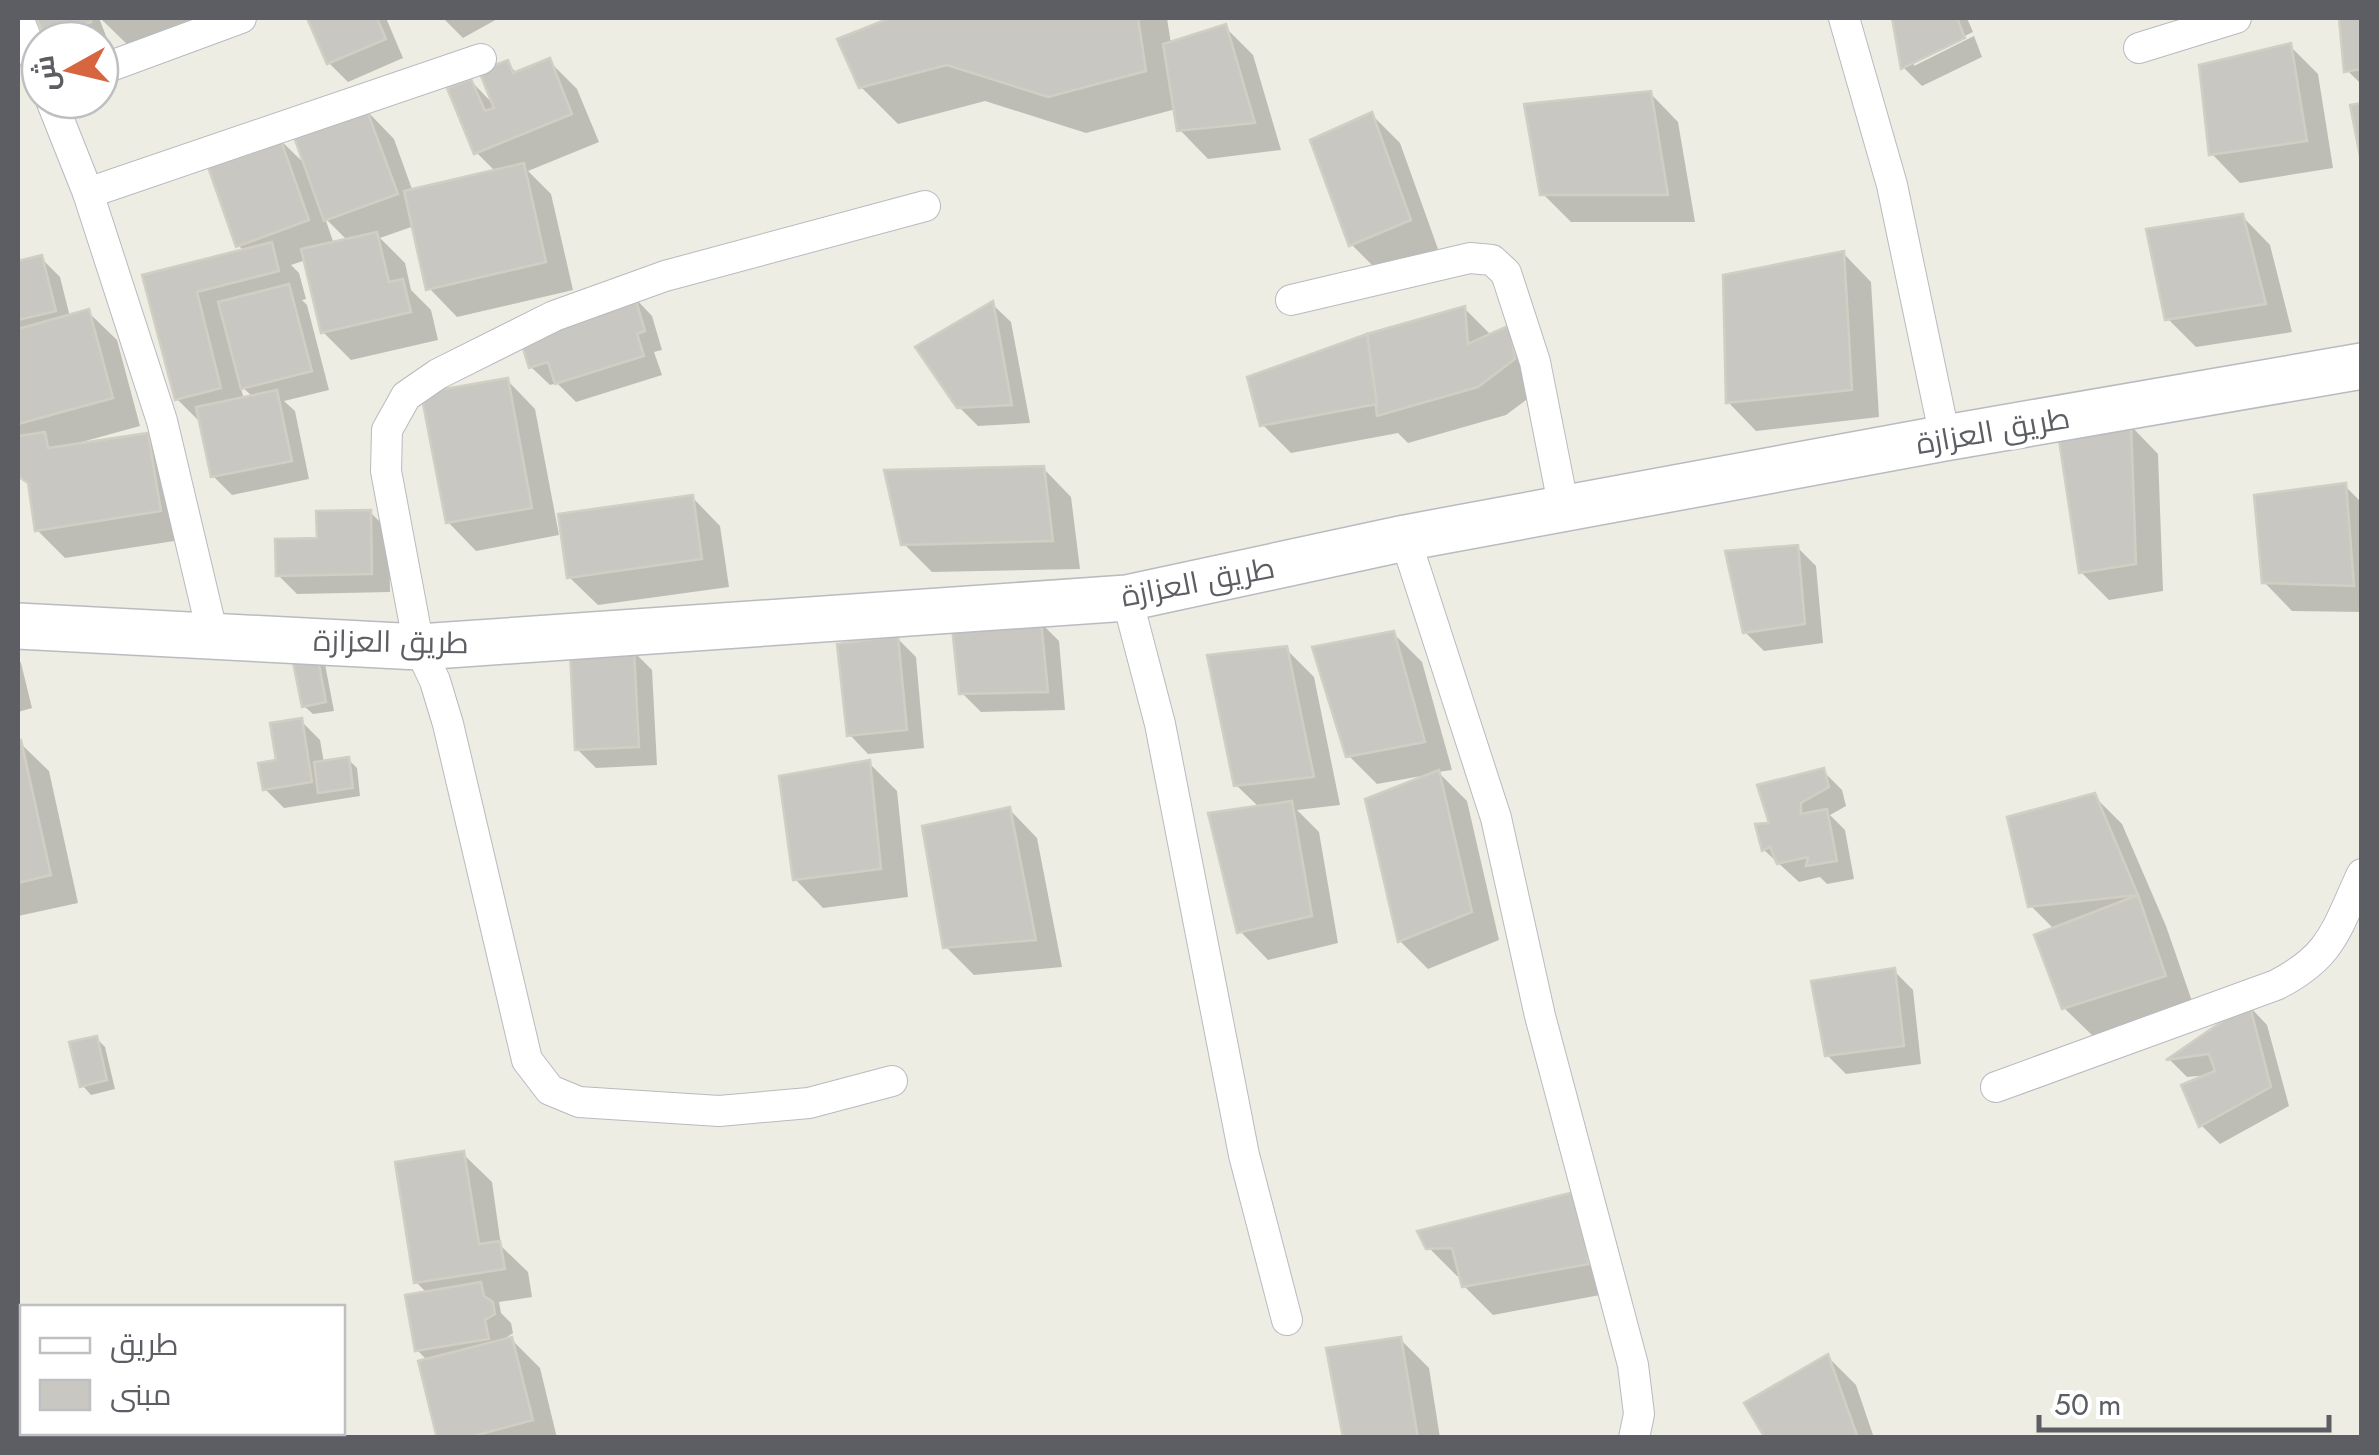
<svg xmlns="http://www.w3.org/2000/svg" width="2379" height="1455" font-family="Jost,Cairo,sans-serif">
	<style>
		.shadow { fill: #0003; fill-rule: evenodd }
		.building { fill: #c9c7c1; stroke: #d1cfc3; stroke-width: 2.5 }
		.lines { fill: none; stroke-linecap: round; stroke-linejoin: round }
		.street-casing { stroke: #b9babf; stroke-width: 32 }
		.secondary-casing { stroke: #babbc1; stroke-width: 48 }
		.street { stroke: #fff; stroke-width: 30 }
		.secondary { stroke: #fff; stroke-width: 45 }
		.labels { text-anchor: middle; stroke-width: 8; stroke-linejoin: round; paint-order: stroke }
		.street-label { font-size: 30px; fill: #5c5e63; stroke: #fff }
	</style>
	<rect width="100%" height="100%" fill="#edede4"/>
	<g class="shadow">
		<path d="M40,18H99L108,41L100,44V40H50Z"/>
		<path d="M100,18L118,20L207,18L132,49Z"/>
		<path d="M310,18H386L403,58L348,82L329,63Z"/>
		<path d="M443,18H499L463,38Z"/>
		<path d="M897,18H1167L1171,44L1225,27L1253,55L1281,150L1208,159L1180,130L1176,109L1086,133L985,101L898,124L861,87L840,41Z"/>
		<path d="M1894,18H1967L1973,32L1914,60V66L1974,36L1982,57L1922,86L1904,68Z"/>
		<path d="M2341,18H2362V85L2347,70Z"/>
		<path d="M2290,46L2318,74L2333,168L2240,183L2212,154Z"/>
		<path d="M549,61L577,89L599,142L528,171L551,194L573,290L457,317L429,288L414,226L380,238L405,263L411,290L431,310L438,340L351,360L323,332L306,260L291,265L299,273L306,299L302,300L307,305L329,390L284,401L295,411L309,479L232,495L213,476L202,424L177,399L145,277L245,252L239,246L278,138L307,166L366,110L394,139L413,192L496,172L476,152L471,81L496,107L507,63L518,74ZM325,218L348,241L334,244ZM240,385L253,397L244,399Z"/>
		<path d="M1650,93L1678,122L1695,222H1571L1543,194Z"/>
		<path d="M1372,115L1400,143L1438,249L1379,272L1351,244Z"/>
		<path d="M2242,216L2270,245L2292,332L2196,347L2168,319Z"/>
		<path d="M18,250L21,263L41,258L60,277L70,317L88,312L117,340L140,426L78,443L79,446L147,436L176,464L187,539L65,558L37,530L31,487L18,474Z"/>
		<path d="M1843,253L1871,282L1879,417L1756,431L1728,402Z"/>
		<path d="M634,297L652,316L662,350L654,352L662,375L576,402L557,383L550,385L531,367Z"/>
		<path d="M992,304L1011,322L1030,423L978,426L959,407Z"/>
		<path d="M1464,308L1492,336L1509,328L1542,388L1506,415L1408,443L1398,433L1291,453L1263,425Z"/>
		<path d="M507,380L535,409L559,535L476,551L448,522Z"/>
		<path d="M2130,425L2158,454L2163,591L2109,600L2081,572Z"/>
		<path d="M1043,468L1071,497L1080,569L932,572L903,543Z"/>
		<path d="M2345,486L2362,503V612L2292,611L2264,582Z"/>
		<path d="M692,497L720,526L729,587L598,605L569,577Z"/>
		<path d="M370,512L389,531L390,592L297,594L278,575L320,541Z"/>
		<path d="M1797,547L1816,566L1823,643L1764,651L1745,632Z"/>
		<path d="M1040,622L1059,641L1065,710L981,712L962,693Z"/>
		<path d="M1394,634L1422,662L1452,770L1438,772L1467,801L1499,940L1428,969L1400,941L1427,775L1377,784L1349,756Z"/>
		<path d="M897,638L916,657L924,748L868,754L850,735Z"/>
		<path d="M1286,649L1314,677L1340,805L1297,810L1319,832L1338,943L1268,960L1240,931L1260,808L1236,785Z"/>
		<path d="M633,651L652,670L657,765L596,768L577,749Z"/>
		<path d="M294,654L324,659L334,711L313,714L304,706Z"/>
		<path d="M18,659L21,663L32,708L18,712Z"/>
		<path d="M301,721L320,740L324,763L348,759L357,768L360,796L284,808L265,789Z"/>
		<path d="M20,743L49,771L78,903L18,916V744Z"/>
		<path d="M869,763L897,791L908,897L823,908L795,879Z"/>
		<path d="M1823,771L1842,790L1846,806L1830,815L1845,830L1854,879L1827,884L1820,877L1799,882L1764,850L1758,826L1772,825Z"/>
		<path d="M2094,796L2122,824L2166,926L2193,1004L2093,1036L2064,1008L2055,930L2030,905Z"/>
		<path d="M1009,809L1037,838L1062,967L974,975L945,946Z"/>
		<path d="M1894,971L1913,990L1921,1064L1846,1074L1827,1055Z"/>
		<path d="M2249,1006L2267,1025L2289,1106L2220,1144L2201,1125L2209,1075L2187,1077L2170,1060Z"/>
		<path d="M96,1038L105,1047L115,1089L91,1095L83,1086Z"/>
		<path d="M463,1154L492,1182L501,1246L528,1272L532,1297L499,1302L501,1313L511,1323L513,1333L500,1342L512,1340L540,1368L557,1438H439L428,1361L417,1350L428,1294L416,1282Z"/>
		<path d="M1577,1193L1616,1292L1493,1315L1464,1286L1462,1276H1457L1428,1247Z"/>
		<path d="M1400,1339L1429,1368L1440,1438H1345Z"/>
		<path d="M1828,1357L1856,1385L1874,1438H1768Z"/>
	</g>
	<g class="building">
		<path d="M37,18H89L91,22L45,39Z"/>
		<path d="M307,18H377L386,39L327,64Z"/>
		<path d="M890,18H1138L1146,71L1048,97L947,65L859,88L837,39Z"/>
		<path d="M1892,18H1957L1965,38L1901,69Z"/>
		<path d="M2339,18H2362V69L2344,72Z"/>
		<path d="M1226,24L1255,123L1177,131L1163,44Z"/>
		<path d="M2291,43L2307,141L2209,155L2199,65Z"/>
		<path d="M550,58L572,114L474,154L447,88L471,79L485,111L494,108L479,71L508,60L513,73Z"/>
		<path d="M1651,91L1668,195H1540L1524,104Z"/>
		<path d="M2362,103V166L2350,105Z"/>
		<path d="M366,108L398,194L324,221L293,134Z"/>
		<path d="M1372,112L1411,220L1349,246L1310,140Z"/>
		<path d="M279,135L309,220L236,247L206,161Z"/>
		<path d="M524,163L546,262L426,290L404,191Z"/>
		<path d="M2243,214L2266,304L2165,320L2146,229Z"/>
		<path d="M377,232L389,282L403,279L411,312L321,333L301,249Z"/>
		<path d="M272,242L279,271L197,292L221,388L175,400L142,275Z"/>
		<path d="M1844,251L1852,390L1726,403L1723,275Z"/>
		<path d="M42,255L56,311L18,320V261Z"/>
		<path d="M289,284L312,371L241,389L218,302Z"/>
		<path d="M634,294L645,331L637,334L644,356L555,384L548,362L529,368L520,338Z"/>
		<path d="M993,301L1012,405L957,408L915,347Z"/>
		<path d="M1465,306L1468,344L1510,325L1515,359L1478,387L1377,416L1367,334Z"/>
		<path d="M89,309L113,398L18,424V329Z"/>
		<path d="M1367,334L1377,404L1260,426L1247,377Z"/>
		<path d="M508,378L532,508L446,523L421,393Z"/>
		<path d="M277,390L292,461L211,477L196,407Z"/>
		<path d="M2131,423L2136,564L2079,573L2058,433Z"/>
		<path d="M45,432L48,448L148,433L161,511L35,531L28,483L18,476V436Z"/>
		<path d="M1044,466L1053,541L901,545L884,470Z"/>
		<path d="M2346,483L2354,586L2262,583L2254,495Z"/>
		<path d="M693,495L702,559L567,578L558,514Z"/>
		<path d="M371,510L372,574L276,576L275,539L317,538L316,511Z"/>
		<path d="M1798,545L1805,624L1743,633L1725,551Z"/>
		<path d="M1041,620L1048,692L959,694L952,627Z"/>
		<path d="M1394,631L1425,742L1346,757L1312,647Z"/>
		<path d="M898,636L907,730L847,736L837,644Z"/>
		<path d="M1287,646L1314,777L1234,786L1207,655Z"/>
		<path d="M316,648L326,702L302,707L291,652Z"/>
		<path d="M634,649L639,747L575,750L570,652Z"/>
		<path d="M302,718L312,782L263,790L258,763L276,760L270,723Z"/>
		<path d="M21,740L51,875L18,883V741Z"/>
		<path d="M349,757L353,788L318,793L314,762Z"/>
		<path d="M870,760L881,869L793,880L779,776Z"/>
		<path d="M1824,768L1829,787L1801,803V814L1827,809L1837,861L1806,866L1808,857L1777,864L1770,847L1762,851L1755,824L1769,823L1757,785Z"/>
		<path d="M1439,770L1472,912L1398,942L1365,799Z"/>
		<path d="M2095,793L2138,895L2028,907L2007,817Z"/>
		<path d="M1292,801L1312,916L1237,933L1208,813Z"/>
		<path d="M1010,807L1036,940L943,948L922,826Z"/>
		<path d="M2138,895L2166,976L2062,1009L2034,935Z"/>
		<path d="M1895,968L1904,1046L1825,1056L1811,981Z"/>
		<path d="M2249,1003L2271,1087L2199,1127L2181,1085L2215,1071L2209,1054L2166,1060Z"/>
		<path d="M97,1036L107,1080L80,1087L69,1042Z"/>
		<path d="M464,1151L479,1244L500,1241L505,1269L414,1283L395,1162Z"/>
		<path d="M1578,1191L1589,1264L1462,1287L1452,1248L1426,1249L1417,1231Z"/>
		<path d="M481,1282L484,1296L493,1302L495,1314L485,1320L489,1339L415,1351L405,1295Z"/>
		<path d="M512,1337L533,1420L466,1438H437L418,1361Z"/>
		<path d="M1401,1337L1418,1438H1343L1326,1348Z"/>
		<path d="M1828,1354L1858,1438H1765L1744,1403Z"/>
	</g>
	<g class="lines">
		<defs>
			<g id="street">
				<path d="M18,18L40,72"/>
				<path d="M1844,18L1892,185L1945,438"/>
				<path d="M2139,48L2236,18"/>
				<path d="M100,70L241,18"/>
				<path d="M51,100L88,193L162,421L213,636"/>
				<path d="M88,193L481,59"/>
				<path d="M1291,300L1470,258L1492,260L1506,273L1535,362L1564,509"/>
				<path d="M1405,538L1496,818L1540,1016L1633,1365L1639,1414L1634,1438"/>
				<path d="M1127,598L1160,724L1244,1155L1287,1320"/>
				<path d="M892,1081L809,1103L719,1111L579,1102L550,1090L527,1060L448,724L435,681L419,647L386,471L387,430L406,396L438,374L554,316L665,276L925,206"/>
				<path d="M1996,1087L2276,985C2333,956 2336,929 2362,874"/>
			</g>
			<path id="secondary" d="M18,626L419,647L1127,598L1405,538L1945,438L2362,366"/>
		</defs>
		<use href="#street" class="street-casing"/>
		<use href="#secondary" class="secondary-casing"/>
		<use href="#street" class="street"/>
		<use href="#secondary" class="secondary"/>
	</g>
	<g class="labels">
		<g class="street-label">
			<text transform="translate(1993 431) rotate(-10)" y="10">طريق العزازة</text>
			<text transform="translate(1198 582) rotate(-11)" y="10">طريق العزازة</text>
			<text transform="translate(391 642) rotate(1)" y="10">طريق العزازة</text>
		</g>
	</g>
	<rect width="2379" height="1455" fill="none" stroke="#5c5e63" stroke-width="40"/>
	<rect x="20" y="1305" width="325" height="130" fill="#ffffff" stroke="#bebfc1" stroke-width="2.5"/>
	<rect x="40" y="1338" width="50" height="15" fill="#ffffff" stroke="#bebfc1" stroke-width="2.5"/>
	<text x="110" y="1355" font-size="30" fill="#5c5e63">طريق</text>
	<rect x="40" y="1380" width="50" height="30" fill="#c9c7c1" stroke="#bebfc1" stroke-width="2.5"/>
	<text x="110" y="1405" font-size="30" fill="#5c5e63">مبنى</text>
	<g transform="translate(70 70) rotate(262)"><circle r="48" fill="#ffffff" stroke="#bebfc1" stroke-width="2.5"/>
	<path d="M0-8L18 38L0 25L-18 38Z" fill="#d76640"/>
	<text y="-15" font-size="28" font-weight="bold" text-anchor="middle" fill="#5c5e63">ش</text>
	</g>
	<path d="M2039 1415v15h290v-15" fill="none" stroke="#5c5e63" stroke-width="5"/>
	<text x="2054" y="1415" font-size="30" fill="#5c5e63" stroke="#ffffff" stroke-width="8" paint-order="stroke">50 m</text>
</svg>
